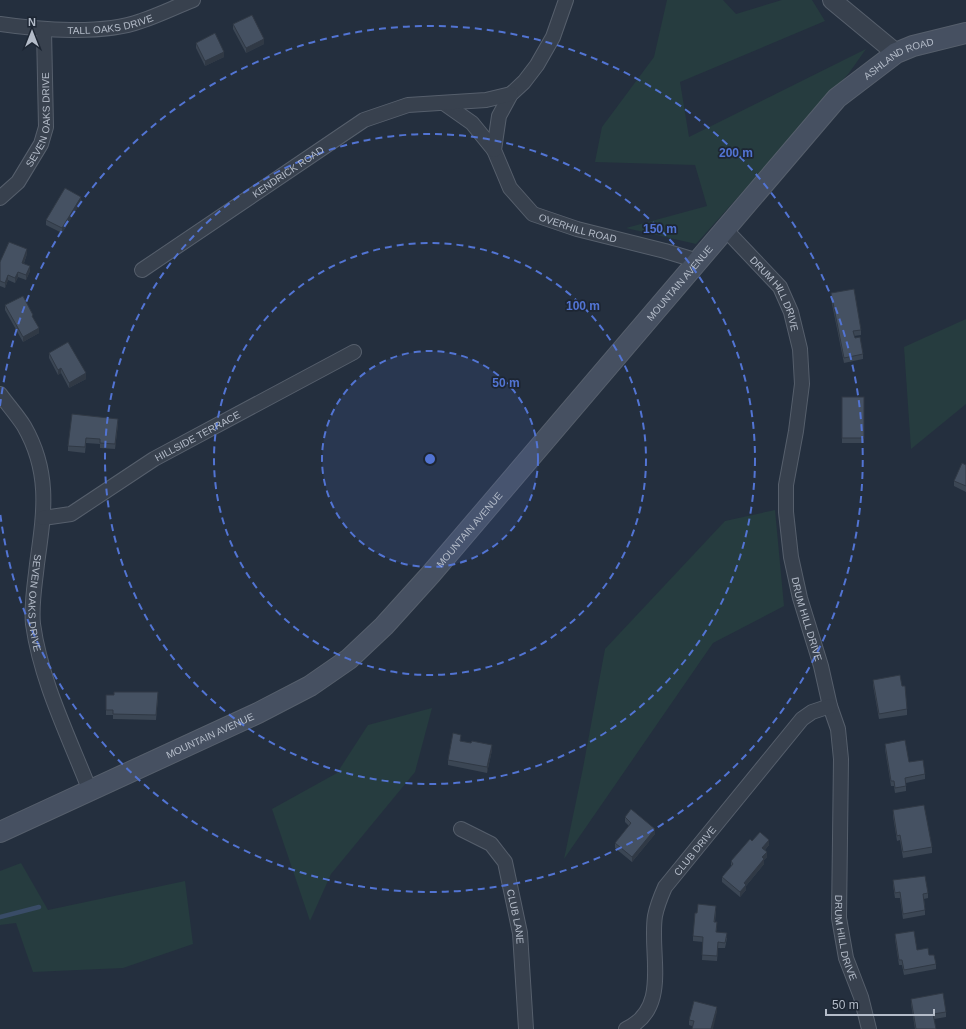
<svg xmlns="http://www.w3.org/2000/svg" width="966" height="1029" font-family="Helvetica,sans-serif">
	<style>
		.green { fill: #263c3f }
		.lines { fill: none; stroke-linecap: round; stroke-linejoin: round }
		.stream { stroke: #394c67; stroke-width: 4.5 }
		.minor-casing { stroke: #565f6c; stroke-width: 16 }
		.tertiary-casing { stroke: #565f6c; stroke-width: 20 }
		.secondary-casing { stroke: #565f6c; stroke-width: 22 }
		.minor { stroke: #38414e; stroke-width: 14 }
		.tertiary { stroke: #38414e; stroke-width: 18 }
		.secondary { stroke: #465061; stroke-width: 20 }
		.wall { fill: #3b4654 }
		.shaded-wall { fill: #303945 }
		.building { fill: #455162; stroke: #303945 }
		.ring { fill: none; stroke: #5274d3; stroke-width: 2; stroke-dasharray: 7 5 }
		.labels { text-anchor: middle; stroke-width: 3.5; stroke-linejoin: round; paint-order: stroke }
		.street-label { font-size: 10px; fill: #b4bcc9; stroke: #1d2633 }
		.centre { fill: #5274d3; stroke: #1d2633; stroke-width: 2 }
		.ring-label { font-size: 12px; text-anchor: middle; font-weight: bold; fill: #5274d3; stroke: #1d2633; stroke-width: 3.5; stroke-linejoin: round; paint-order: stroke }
	</style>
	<rect width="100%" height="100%" fill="#242f3e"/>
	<g class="green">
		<path d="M667,0H723L736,14L782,0H812L825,21L680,82L689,137L866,49L849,73L696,244L626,228L707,206L695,165L595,162L602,127L654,57Z"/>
		<path d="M966,319V404L911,449L904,347Z"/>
		<path d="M775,510L784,606L713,643L564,859L583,768L605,649L725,521Z"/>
		<path d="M432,708L415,772L331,874L310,921L272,809L337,773L368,725Z"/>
		<path d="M21,863L48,910L185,881L193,944L123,968L33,972L16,923L0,925V871Z"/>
	</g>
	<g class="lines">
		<path class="stream" d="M0,917L39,907"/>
		<defs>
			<g id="minor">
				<path id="s1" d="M566,0L553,37L537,65L524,82L511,94L499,116L494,150L510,188L533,214L577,229L665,251L698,261"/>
				<path id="s2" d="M0,24C40,30 103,35 141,21C159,15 175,7 193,0"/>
				<path d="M445,104L472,123L494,150"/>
				<path id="s3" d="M0,198L18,182L41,144L46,127L44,30"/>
				<path id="s4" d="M725,229L780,287L791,312L800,349L802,384L796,431L786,485V512L791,557L800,598L821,666L830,706L838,729L841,759L839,918L846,958L861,997L869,1029"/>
				<path id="s5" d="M142,270L364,120L408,105L486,100L511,94"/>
				<path id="s6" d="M0,394C8,405 17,415 24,426C51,473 44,513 37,564C35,584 31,604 33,624C41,682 69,737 90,791"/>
				<path id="s7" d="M43,518L71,514L154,459L354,352"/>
				<path id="s8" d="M461,829L491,844L505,862L520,933L526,1029"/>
				<path id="s9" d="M626,1029C671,1008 649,954 655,916C657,906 661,896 665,887L802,719L812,712L830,706"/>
			</g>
			<path id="tertiary" d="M832,0L896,53"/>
			<g id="secondary">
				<path id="s10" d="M0,832L258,713L310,686L349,659L384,626L431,574L837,98L896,53L913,46L966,33"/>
			</g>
		</defs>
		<use href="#minor" class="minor-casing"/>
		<use href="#tertiary" class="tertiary-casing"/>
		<use href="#secondary" class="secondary-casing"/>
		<use href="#minor" class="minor"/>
		<use href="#tertiary" class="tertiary"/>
		<use href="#secondary" class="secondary"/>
	</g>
	<g class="wall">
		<path d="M233,24L264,44L246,53L233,29Z"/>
		<path d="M196,43L224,57L205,66L196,48Z"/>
		<path d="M81,202L62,233L46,225V220Z"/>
		<path d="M27,254L24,263L30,271L26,280L18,277L15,283L8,280L5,288L0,286V262Z"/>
		<path d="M831,293L861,330V335L854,336L863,354V359L844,363L831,299Z"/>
		<path d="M5,305L33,319L39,333L23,342L5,310Z"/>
		<path d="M49,353L86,379L69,388L61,373L58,375L49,358Z"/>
		<rect x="842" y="397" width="22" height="46"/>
		<path d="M118,424L115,449L100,448V444L86,443L85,453L68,451V446Z"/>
		<path d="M966,465V492L954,486V481Z"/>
		<path d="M873,680L907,709V715L879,719L873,685Z"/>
		<path d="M158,697L156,720L113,719V715H106V710Z"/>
		<path d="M461,740V741L471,743L492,750L487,773L448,765V760Z"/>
		<path d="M885,744L925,774V779L906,783V791L895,793L894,786H891L885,749Z"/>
		<path d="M893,810L932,847V853L903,858L900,840L897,841L893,816Z"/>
		<path d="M625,817L655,834L632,862L615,848V843L629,826L625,822Z"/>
		<path d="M752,841L769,845L765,850L767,857L764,860V864L746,886V890L740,897L722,882V877L731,867V861Z"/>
		<path d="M893,880L928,893V898L924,899L925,910V915L903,919L900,898H895L893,885Z"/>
		<path d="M716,911L715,922L717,927L716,932L727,938L725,948H718L717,961L702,960L703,942L693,941V936L697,913Z"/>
		<path d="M895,934L917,950L929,955L936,964V969L904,975L902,965H899L895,939Z"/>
		<path d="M911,999L946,1012V1017L934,1019L936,1029H915L911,1004Z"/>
		<path d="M717,1012L692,1026L689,1025V1020Z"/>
	</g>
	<g class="shaded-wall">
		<path d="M264,39V44L246,53V48Z"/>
		<path d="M224,52V57L205,66V61Z"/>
		<path d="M81,197V202L62,233V228Z"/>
		<path d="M27,249V254L22,268V263Z"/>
		<path d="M30,266V271L26,280V275Z"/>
		<path d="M18,272V277L15,283V278Z"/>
		<path d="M8,275V280L5,288V283Z"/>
		<path d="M39,328V333L23,342V337Z"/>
		<path d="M61,368V373L58,375V370Z"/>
		<path d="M86,373V379L69,388V383Z"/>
		<path d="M118,419V424L115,449V444Z"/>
		<path d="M492,745V750L487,773V767Z"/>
		<path d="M655,829V834L632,862V857Z"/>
		<path d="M769,840V845L762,853V848Z"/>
		<path d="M767,852V857L764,860V864L746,886V890L740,897V892L744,883L762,857Z"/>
		<path d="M717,1007V1012L713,1029H711Z"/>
	</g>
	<g class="building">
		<path d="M252,15L264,39L246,48L233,24Z"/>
		<path d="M215,33L224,52L205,61L196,43Z"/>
		<path d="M65,188L81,197L62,228L46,220Z"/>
		<path d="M9,242L27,249L22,263L30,266L26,275L18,272L15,278L8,275L5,283L0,281V262Z"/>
		<path d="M854,289L861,330L853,331L855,338L860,337L863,354L844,358L831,293Z"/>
		<path d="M23,296L33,315L32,316L39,328L23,337L5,305Z"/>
		<path d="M68,342L86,373L69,383L61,368L58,370L49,353Z"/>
		<rect x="842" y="397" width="22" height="41"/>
		<path d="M72,414L118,419L115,444L100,443V439L86,438L85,447L68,446Z"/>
		<path d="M962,463L966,465V486L954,481Z"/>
		<path d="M900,675L902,686H905L907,709L879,714L873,680Z"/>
		<path d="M114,692H158L156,715L113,714V710H106V695H114Z"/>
		<path d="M453,733L461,735L460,741L471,743L472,741L492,745L487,767L448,760Z"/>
		<path d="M905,740L909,762L923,760L925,774L905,778L906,786L895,788L894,781H891L885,744Z"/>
		<path d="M924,805L932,847L903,852L900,835L897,836L893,810Z"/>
		<path d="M631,809L655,829L632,857L615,843L631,823L625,817Z"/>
		<path d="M760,832L769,840L762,848L767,852L762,857L764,859L744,883L746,885L740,892L722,877L733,864L731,861L750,839L752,841Z"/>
		<path d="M925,876L928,893L923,894L925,910L903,914L900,892L895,893L893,880Z"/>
		<path d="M698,904L716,906L714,922H717L716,932L727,933L725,943L718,942L717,956L702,955L703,937L693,936L695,913H697Z"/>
		<path d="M914,931L917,950L928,948L929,955H934L936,964L904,970L902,960H899L895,934Z"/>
		<path d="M943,993L946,1012L933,1014L936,1029H916L911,999Z"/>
		<path d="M694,1001L717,1007L711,1029H692L694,1021L689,1020Z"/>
	</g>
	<circle cx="430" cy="459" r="108" fill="#5274d3" fill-opacity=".12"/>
	<g class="ring">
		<circle cx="430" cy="459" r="108"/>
		<circle cx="430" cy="459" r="216"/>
		<circle cx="430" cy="459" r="325"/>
		<path d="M0 406A433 433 0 1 1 0 512"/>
	</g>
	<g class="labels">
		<g class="street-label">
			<text dy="4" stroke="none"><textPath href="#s2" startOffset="111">TALL OAKS DRIVE</textPath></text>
			<text dy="4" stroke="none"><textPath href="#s10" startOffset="1208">ASHLAND ROAD</textPath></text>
			<text dy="4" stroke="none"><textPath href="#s3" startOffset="92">SEVEN OAKS DRIVE</textPath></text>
			<text dy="4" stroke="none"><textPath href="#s5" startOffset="176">KENDRICK ROAD</textPath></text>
			<text dy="4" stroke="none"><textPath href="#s1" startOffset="293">OVERHILL ROAD</textPath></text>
			<text dy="4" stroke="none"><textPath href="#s10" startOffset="891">MOUNTAIN AVENUE</textPath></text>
			<text dy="4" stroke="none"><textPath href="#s4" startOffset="83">DRUM HILL DRIVE</textPath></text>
			<text dy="4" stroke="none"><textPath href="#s7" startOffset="177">HILLSIDE TERRACE</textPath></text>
			<text dy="4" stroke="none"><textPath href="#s10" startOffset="567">MOUNTAIN AVENUE</textPath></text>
			<text dy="4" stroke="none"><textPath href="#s6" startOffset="221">SEVEN OAKS DRIVE</textPath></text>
			<text dy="4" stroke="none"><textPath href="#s4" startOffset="419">DRUM HILL DRIVE</textPath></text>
			<text dy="4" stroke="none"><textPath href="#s10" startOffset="231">MOUNTAIN AVENUE</textPath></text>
			<text dy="4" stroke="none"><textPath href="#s9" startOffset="202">CLUB DRIVE</textPath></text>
			<text dy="4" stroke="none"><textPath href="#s8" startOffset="112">CLUB LANE</textPath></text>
			<text dy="4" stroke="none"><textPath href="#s4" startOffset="743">DRUM HILL DRIVE</textPath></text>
		</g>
	</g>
	<circle cx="430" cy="459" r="6" class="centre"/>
	<g class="ring-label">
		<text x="736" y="157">200 m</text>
		<text x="660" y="233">150 m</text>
		<text x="583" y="310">100 m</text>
		<text x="506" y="387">50 m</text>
	</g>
	<g transform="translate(32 32)" stroke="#1d2633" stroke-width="3" paint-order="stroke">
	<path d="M0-3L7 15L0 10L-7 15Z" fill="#b4bcc9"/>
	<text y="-6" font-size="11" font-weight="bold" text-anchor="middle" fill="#b4bcc9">N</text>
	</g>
	<path d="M826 1009v6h108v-6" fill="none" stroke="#b4bcc9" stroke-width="2"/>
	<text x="832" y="1009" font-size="12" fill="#b4bcc9" stroke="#1d2633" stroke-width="3" paint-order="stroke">50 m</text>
</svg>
